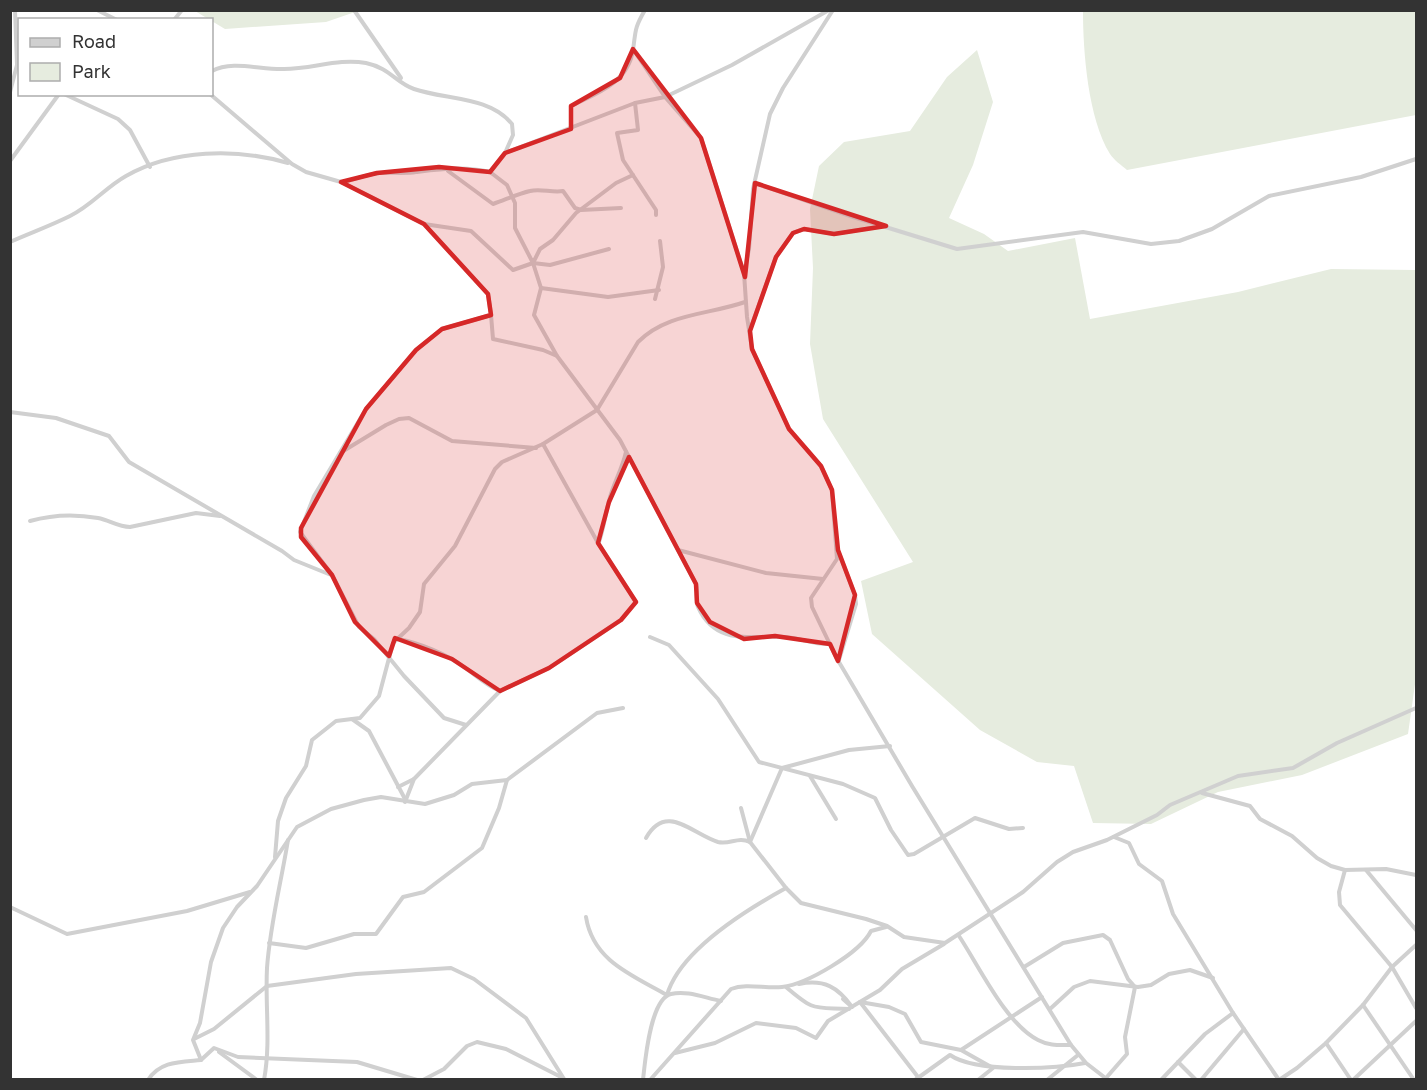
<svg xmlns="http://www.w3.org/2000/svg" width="1427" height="1090" font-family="'Golos Text',sans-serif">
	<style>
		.green { fill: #e6ecdf }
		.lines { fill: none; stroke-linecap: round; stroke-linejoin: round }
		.minor { stroke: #d0d0d0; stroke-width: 4 }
		.marked { fill: #d62828; fill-opacity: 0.2; stroke: #d62828; stroke-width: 4.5; stroke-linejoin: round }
	</style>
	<rect width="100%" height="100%" fill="#fff"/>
	<g class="green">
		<path d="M195,11H358L326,22L225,29Z"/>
		<path d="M1083,11H1416V115L1127,170C1121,165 1114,160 1110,154C1088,118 1083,52 1083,11Z"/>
		<path d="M977,50L993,102L973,165L949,218L984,234L1008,251L1075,238L1090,319L1238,292L1331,269L1416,270V677L1408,734L1302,775L1218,792L1151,824L1093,823L1074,766L1037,762L980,730L872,634L861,581L913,562L823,419L810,344L813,268L810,209L819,166L844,142L910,131L947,77Z"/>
	</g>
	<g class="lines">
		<g class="minor">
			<path d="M97,10L117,20"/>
			<path d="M354,10L401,78"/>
			<path d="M833,10L783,88L770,114L753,189L749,249L744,273L747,317L752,349L789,429L821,466L832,490L837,559L811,598L812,607L836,657L912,786L1071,1045L1086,1063L1108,1080"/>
			<path d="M174,20L182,10"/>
			<path d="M633,49L665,97L701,138L743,270"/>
			<path d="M212,71C232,60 261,70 284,69C313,69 338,58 366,63C390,68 396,83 414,89C446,100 489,96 512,124L513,135L505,153"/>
			<path d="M10,92L17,65L15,10"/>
			<path d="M64,94L118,119L130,130L150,167"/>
			<path d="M210,94L292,164L306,172L341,182L424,224L471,231L513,270L533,263L541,288L534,315L557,356L620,440L696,584C698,592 695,600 698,607C716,647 753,635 785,637C802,638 813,645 830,644"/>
			<path d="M635,103L638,130L617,133L623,160L656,210V215"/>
			<path d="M571,129V106C597,93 628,83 633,50C636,30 634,29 645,10"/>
			<path d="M10,161L59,94"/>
			<path d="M448,171L493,204C505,200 517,194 530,191C540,188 552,193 563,191L575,208L581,210L621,208"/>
			<path d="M490,172L507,185L515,203V228L533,263L540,249L553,240L576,213L616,183L633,175"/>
			<path d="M342,182C354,180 367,174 379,173C391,172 404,174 416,172C442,169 465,166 490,172L505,153L635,103L665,97L732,65L829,10"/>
			<path d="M755,183L853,217L957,249L1083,232L1151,244L1179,241L1212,229L1269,196L1361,177L1416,159"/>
			<path d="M424,224L488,294L491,315"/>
			<path d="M10,242C30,233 50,226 70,216C91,206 106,187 126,176C173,149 237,148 288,163"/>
			<path d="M533,263L550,265L609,249"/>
			<path d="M541,288L608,297L659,290"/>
			<path d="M655,299L663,267L660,241"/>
			<path d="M750,330L776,257L793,233L804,229L834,234L883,226"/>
			<path d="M10,412L56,418L109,436L129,462L282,551L294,560L331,575"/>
			<path d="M340,453L386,425L399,419L409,418L452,441L536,448"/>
			<path d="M30,521C51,515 76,514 98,518C109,520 118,527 130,527L196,513L220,516"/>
			<path d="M599,542C604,528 605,515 609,501C613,484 622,470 626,452"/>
			<path d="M678,550L766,573L823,579"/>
			<path d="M650,637L669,645L718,699L759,762L843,784L875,798L891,830L908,855L914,854L975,818L1009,829L1023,828"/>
			<path d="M398,639C420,643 446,654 464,667C477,676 485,685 500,691"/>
			<path d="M839,660L856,604L855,595L839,553"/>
			<path d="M352,719L369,731L405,799"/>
			<path d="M466,725L444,718L404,676L374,639L359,627L332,575L300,532L314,496L366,409L416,350L442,329L491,315L493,339L543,350L557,356"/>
			<path d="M810,776L836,819"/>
			<path d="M398,787L414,779"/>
			<path d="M1202,793L1250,806L1260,819L1292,836L1317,858L1331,866L1345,870L1386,869L1416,875"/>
			<path d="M405,802L414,779L500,691L549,668L621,620L636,602L598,543L543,444"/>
			<path d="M741,808L750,842L786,888L801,903L866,919L887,926L904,937L945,943L1023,892L1057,862L1073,852L1107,840L1157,815L1170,805L1238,776L1293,768L1337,743L1416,708"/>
			<path d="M1114,837L1129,843L1139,864L1162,881L1173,914L1233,1013L1279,1080"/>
			<path d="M646,838C666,802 692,834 718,842C730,845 738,836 750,842"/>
			<path d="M750,842L782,768L849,750L890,746"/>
			<path d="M275,857L278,821L286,798L306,766L312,740L336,721L360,718L379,696L393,643L409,628L420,612L424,584L455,546L495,469L502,462L543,444L597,410L638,342C667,313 708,315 745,302"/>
			<path d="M1345,870L1339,892L1340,905L1392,967L1416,1008"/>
			<path d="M1366,870L1416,930"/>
			<path d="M10,907L67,934L187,911L250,892"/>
			<path d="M586,917C593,961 632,975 667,995C680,950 746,910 786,888"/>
			<path d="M959,936C979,966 1006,1024 1038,1040C1049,1046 1059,1045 1071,1045"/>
			<path d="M269,943L306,948L354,934H376L403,897L424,892L482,848L499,808L507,780"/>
			<path d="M1024,967L1063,943L1103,935L1110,940L1128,979L1135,987L1125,1037L1127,1054L1106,1078"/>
			<path d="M799,984C824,979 838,987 852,1007L843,999"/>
			<path d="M786,987C815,1012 813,1007 849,1009"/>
			<path d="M860,1002L889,1007L905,1014L921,1042L961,1050L993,1068L978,1080"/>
			<path d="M860,1002L918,1077"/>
			<path d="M1363,1005L1414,1080"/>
			<path d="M1050,1009L1074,987L1090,981L1138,987L1151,985L1169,974L1190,970L1213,978"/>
			<path d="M194,1039L214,1029L267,986L356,974L451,968L474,979L526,1018L564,1079"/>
			<path d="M1326,1043L1351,1080"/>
			<path d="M961,1050L1042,997"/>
			<path d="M219,1052L257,1080"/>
			<path d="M675,1053L715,1043L756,1023L796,1028L816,1038L828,1021L880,990L902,969L944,944"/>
			<path d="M201,1060L214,1048L238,1057L357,1062L417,1080"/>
			<path d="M1178,1062L1196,1080"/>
			<path d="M148,1080C160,1061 180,1062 201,1060L193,1040L200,1023L211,962L223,928L237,907L257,886L297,827L331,809L364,800L381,797L425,804L454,795L472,784L507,780L597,713L623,708"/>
			<path d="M264,1080C271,1043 265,1005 267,968C270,925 281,883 288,840"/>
			<path d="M423,1080L444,1069L467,1046L477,1042L506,1049L561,1077"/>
			<path d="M643,1080C645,1062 650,999 671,994C687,990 705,998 721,1001"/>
			<path d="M650,1080L731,989C747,983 766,989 782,987C807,984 860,953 871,931L886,927"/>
			<path d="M915,1080L950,1055C976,1073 1054,1069 1085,1063"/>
			<path d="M1047,1080L1078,1055"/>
			<path d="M1161,1080L1205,1034L1233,1013"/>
			<path d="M1201,1080L1244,1029"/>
			<path d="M1279,1080L1297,1068L1326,1043L1363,1005L1392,967L1416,945"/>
			<path d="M1353,1080L1416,1021"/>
		</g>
	</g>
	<path class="marked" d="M633,49L701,138L745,277L755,183L886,226L834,234L804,229L793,233L776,257L750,331L752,349L789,429L821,466L832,490L838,550L855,595L838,661L830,644L775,636L744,639L710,622L697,603L696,584L629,457L609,502L598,543L636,602L621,620L549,668L500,691L452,659L395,638L389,656L355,622L332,575L301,537V528L366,409L416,350L442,329L491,315L488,294L424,224L341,182L377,173L439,167L490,172L505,153L571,129V106L620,78Z"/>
	<rect width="1427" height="1090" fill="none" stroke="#333333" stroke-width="24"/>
	<rect x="18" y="18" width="195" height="78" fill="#ffffff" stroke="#adadad" stroke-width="1.5"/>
	<rect x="30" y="38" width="30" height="9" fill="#d0d0d0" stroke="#adadad" stroke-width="1.5"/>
	<text x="72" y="48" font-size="18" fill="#333333">Road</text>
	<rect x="30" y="63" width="30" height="18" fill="#e6ecdf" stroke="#adadad" stroke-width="1.5"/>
	<text x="72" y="78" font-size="18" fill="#333333">Park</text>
</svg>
